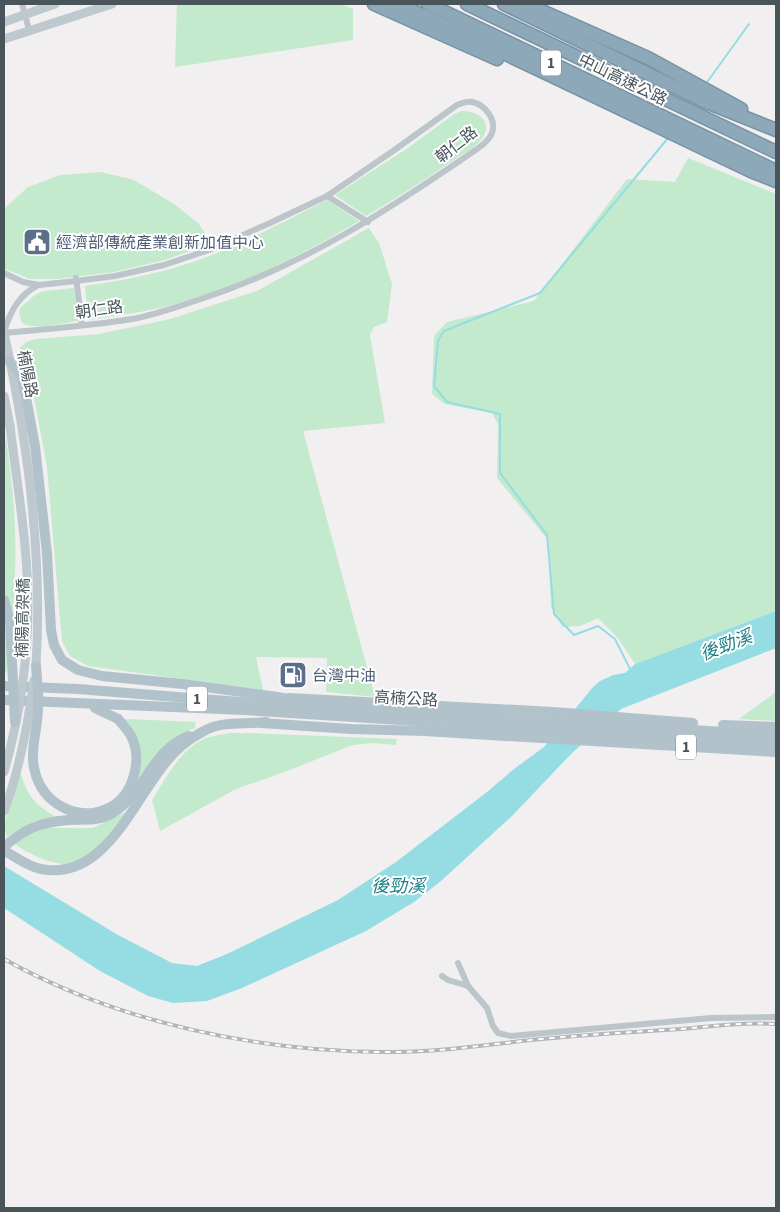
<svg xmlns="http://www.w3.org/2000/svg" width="780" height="1212" font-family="'Source Sans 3','Noto Sans TC',sans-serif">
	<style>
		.green { fill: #c3eacc }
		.water { fill: #95dde2 }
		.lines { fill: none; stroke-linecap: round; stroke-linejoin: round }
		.stream { stroke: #95dde2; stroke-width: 2 }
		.highway-casing { stroke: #7893a4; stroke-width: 15 }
		.street { stroke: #bcc5ca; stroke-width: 6 }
		.secondary { stroke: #bdc8cf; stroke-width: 9 }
		.primary { stroke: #b2c2cb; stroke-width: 10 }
		.highway { stroke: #8da8b8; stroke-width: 12 }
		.rail-casing { stroke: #b2b5b9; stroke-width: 4 }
		.rail { stroke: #fff; stroke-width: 2; stroke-dasharray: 5.5; stroke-linecap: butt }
		.secondary-bridge { stroke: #bdc8cf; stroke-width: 9 }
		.primary-bridge { stroke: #b2c2cb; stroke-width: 10 }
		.labels { text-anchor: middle; stroke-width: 4; stroke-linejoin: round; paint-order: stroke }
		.shield { fill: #fff; stroke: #80888c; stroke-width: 1 }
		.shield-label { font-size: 15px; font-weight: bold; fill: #49555a }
		.street-label { font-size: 16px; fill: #49555a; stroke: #fff }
		.service-label { font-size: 16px; fill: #4e5e75; stroke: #fff; text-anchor: start }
		.water-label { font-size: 18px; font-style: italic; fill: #1b7e85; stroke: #fff }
	</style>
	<rect width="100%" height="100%" fill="#f1eff0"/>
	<g class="green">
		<path d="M177,4H341L353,9V40L175,67Z"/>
		<path d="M461,111C480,110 496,125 479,142C472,150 460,155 451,162C423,181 395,199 366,216L335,195L408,148L453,115Z"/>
		<path d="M688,158L776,194V611L635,664L618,638L598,618L580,626L562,627L551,607L548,540L497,478L498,424L492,413L445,404L432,394L434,336L447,322L534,301L627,179L675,182Z"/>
		<path d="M101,172L134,180L174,204L198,223L212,243L165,260L114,272L58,279H30L5,269L4,265V209L28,187L60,175Z"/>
		<path d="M327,200L359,221C297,258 231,291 160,308C137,313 112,316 88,320L85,286C126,280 167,272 207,257C248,241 287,220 327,200Z"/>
		<path d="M369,228L379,243L392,284L387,322L374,327L370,335L385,423L303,431L375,697L326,692L327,658L256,657L263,690L88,666L70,656L62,641L47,467L30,376L18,357L20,348L26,342L36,339L99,334L170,319L257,291Z"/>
		<path d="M74,288L78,321C60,323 38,331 22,323L19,313L20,308L35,295L44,291Z"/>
		<path d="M4,431C8,446 9,461 11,477C19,541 15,607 7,671L4,674Z"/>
		<path d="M776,692V721L739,719Z"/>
		<path d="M128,719L196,722L195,728L182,734L129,795L138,771L124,720Z"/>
		<path d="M230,733H248L397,739L396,745L372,743L353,745L279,774L236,789L160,831L152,800C167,777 182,745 210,737C217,735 224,734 230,733Z"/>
		<path d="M20,770C27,797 34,803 57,818C38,817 22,828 7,837C0,824 15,786 20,770Z"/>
		<path d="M130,810L107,840L76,863L65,865L45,860L25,851L14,843L28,835L47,828H93Z"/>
	</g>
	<path class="water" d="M776,611V648L621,709L572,753L512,816L441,881L414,902L366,931L242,988L207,1001L173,1003L148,996L100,971L4,908V866L118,935L172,963L197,966L227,954L338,900L396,862L487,792L514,769L544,747L593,687L600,681L613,675L625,673L635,664Z"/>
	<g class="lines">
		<g class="stream">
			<path d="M705,85L749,24"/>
			<path d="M630,669L615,639L598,626L574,635L554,614L547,535L500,473V414L447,402L434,386L438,341L444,331L540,293L668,138"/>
		</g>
		<defs>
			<g id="highway">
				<path d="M374,4L497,59"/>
				<path d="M398,4C517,58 635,116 753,172L776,181"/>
				<path d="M428,4L776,171"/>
				<path d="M467,4L776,152"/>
				<path d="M504,4L706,102L776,130"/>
				<path d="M526,4L648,58L741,109"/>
			</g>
		</defs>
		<use href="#highway" class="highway-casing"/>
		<g class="street">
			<path d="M22,4L29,30"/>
			<path d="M327,196L368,222"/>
			<path d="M4,273L23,282L39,285L76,281L115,276L164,265L209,250L270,223L327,196L393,151L457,105C462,103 467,101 472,102C484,104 497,119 492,133C489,140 483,145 477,149C387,211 303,266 198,300C176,307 154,315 132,319C90,326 46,329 4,333"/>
			<path d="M76,278L82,325"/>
			<path d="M4,333C9,313 19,295 38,285"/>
			<path d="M458,963L468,986L487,1008L493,1026L498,1033L511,1036L711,1018L776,1017"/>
			<path d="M442,976L448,980L468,986"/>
		</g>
		<g class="secondary">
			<path d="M4,22L55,4"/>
			<path d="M4,39L112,4"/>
			<path d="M4,333C28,442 43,554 36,666"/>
			<path d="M4,396L10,426"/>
		</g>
		<g class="primary">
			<path d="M10,362L22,376L35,446L47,553L51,630L54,645L62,660L78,670L102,676L183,684L278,697L296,701"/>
			<path d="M4,686L78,689L276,705L776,735"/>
			<path d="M289,698L553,712L693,723"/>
			<path d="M4,700L244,710L776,744"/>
			<path d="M95,708L118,719"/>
			<path d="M261,723L351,729L424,731L776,752"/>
			<path d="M723,725L776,727"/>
			<path d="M4,847C24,829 41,822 69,820C85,819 98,822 113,813C145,793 152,749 189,736"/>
			<path d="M4,851C17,857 26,866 41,869C105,882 134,799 167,761C176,749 189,739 202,732C222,720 244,725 266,722"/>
		</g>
		<use href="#highway" class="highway"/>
		<defs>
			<path id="rail" d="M4,959C118,1023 263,1053 393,1052C439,1052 485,1045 531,1040C581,1035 631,1032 681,1029C713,1026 745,1022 776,1024"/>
		</defs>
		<use href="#rail" class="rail-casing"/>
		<use href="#rail" class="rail"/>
		<g class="secondary-bridge">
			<path d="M4,772C19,719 28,661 28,605C28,545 17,485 10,426"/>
			<path d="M4,811C20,769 28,724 34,680"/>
		</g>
		<g class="primary-bridge">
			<path d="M4,600L10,621L15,722"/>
			<path d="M36,666C37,680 39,694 38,708C38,729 29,751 35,772C43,803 76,822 106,809C132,799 143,762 132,738C129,731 123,725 118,719"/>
		</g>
	</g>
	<defs>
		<symbol id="civic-square" viewBox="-11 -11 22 22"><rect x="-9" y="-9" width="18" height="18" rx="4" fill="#5c6f8a" stroke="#fff"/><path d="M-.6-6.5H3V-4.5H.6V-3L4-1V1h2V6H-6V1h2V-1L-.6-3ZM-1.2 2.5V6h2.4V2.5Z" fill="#fff"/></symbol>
		<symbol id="fuel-square" viewBox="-11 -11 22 22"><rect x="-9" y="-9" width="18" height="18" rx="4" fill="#5c6f8a" stroke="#fff"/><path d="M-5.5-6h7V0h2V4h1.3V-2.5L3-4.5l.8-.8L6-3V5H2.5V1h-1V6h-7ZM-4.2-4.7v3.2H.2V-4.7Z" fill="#fff"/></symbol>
	</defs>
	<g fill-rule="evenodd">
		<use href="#civic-square" x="21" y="226" width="32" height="32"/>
		<use href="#fuel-square" x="277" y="659" width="32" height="32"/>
	</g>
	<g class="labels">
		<g class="shield">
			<rect x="541" y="50.5" width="20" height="25" rx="4"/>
			<rect x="187" y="686.5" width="20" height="25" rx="4"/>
			<rect x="676" y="734.5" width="20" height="25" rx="4"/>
		</g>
		<g class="shield-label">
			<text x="551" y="68">1</text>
			<text x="197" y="704">1</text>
			<text x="686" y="752">1</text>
		</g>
		<g class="street-label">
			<text transform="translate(623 79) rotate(26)" y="6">中山高速公路</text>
			<text transform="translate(456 144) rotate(-38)" y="6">朝仁路</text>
			<text transform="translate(99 309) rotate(-8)" y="6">朝仁路</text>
			<text transform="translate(28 374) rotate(79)" y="6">楠陽路</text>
			<text transform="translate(22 618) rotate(-89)" y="6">楠陽高架橋</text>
			<text transform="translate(406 698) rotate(3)" y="6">高楠公路</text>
		</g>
		<g class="service-label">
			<text x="56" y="248">經濟部傳統產業創新加值中心</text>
			<text x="312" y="681">台灣中油</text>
		</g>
		<g class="water-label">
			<text transform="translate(726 645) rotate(-21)" y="6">後勁溪</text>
			<text x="398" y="892">後勁溪</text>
		</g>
	</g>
	<rect width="780" height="1212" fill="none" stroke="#49555a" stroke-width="10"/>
</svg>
